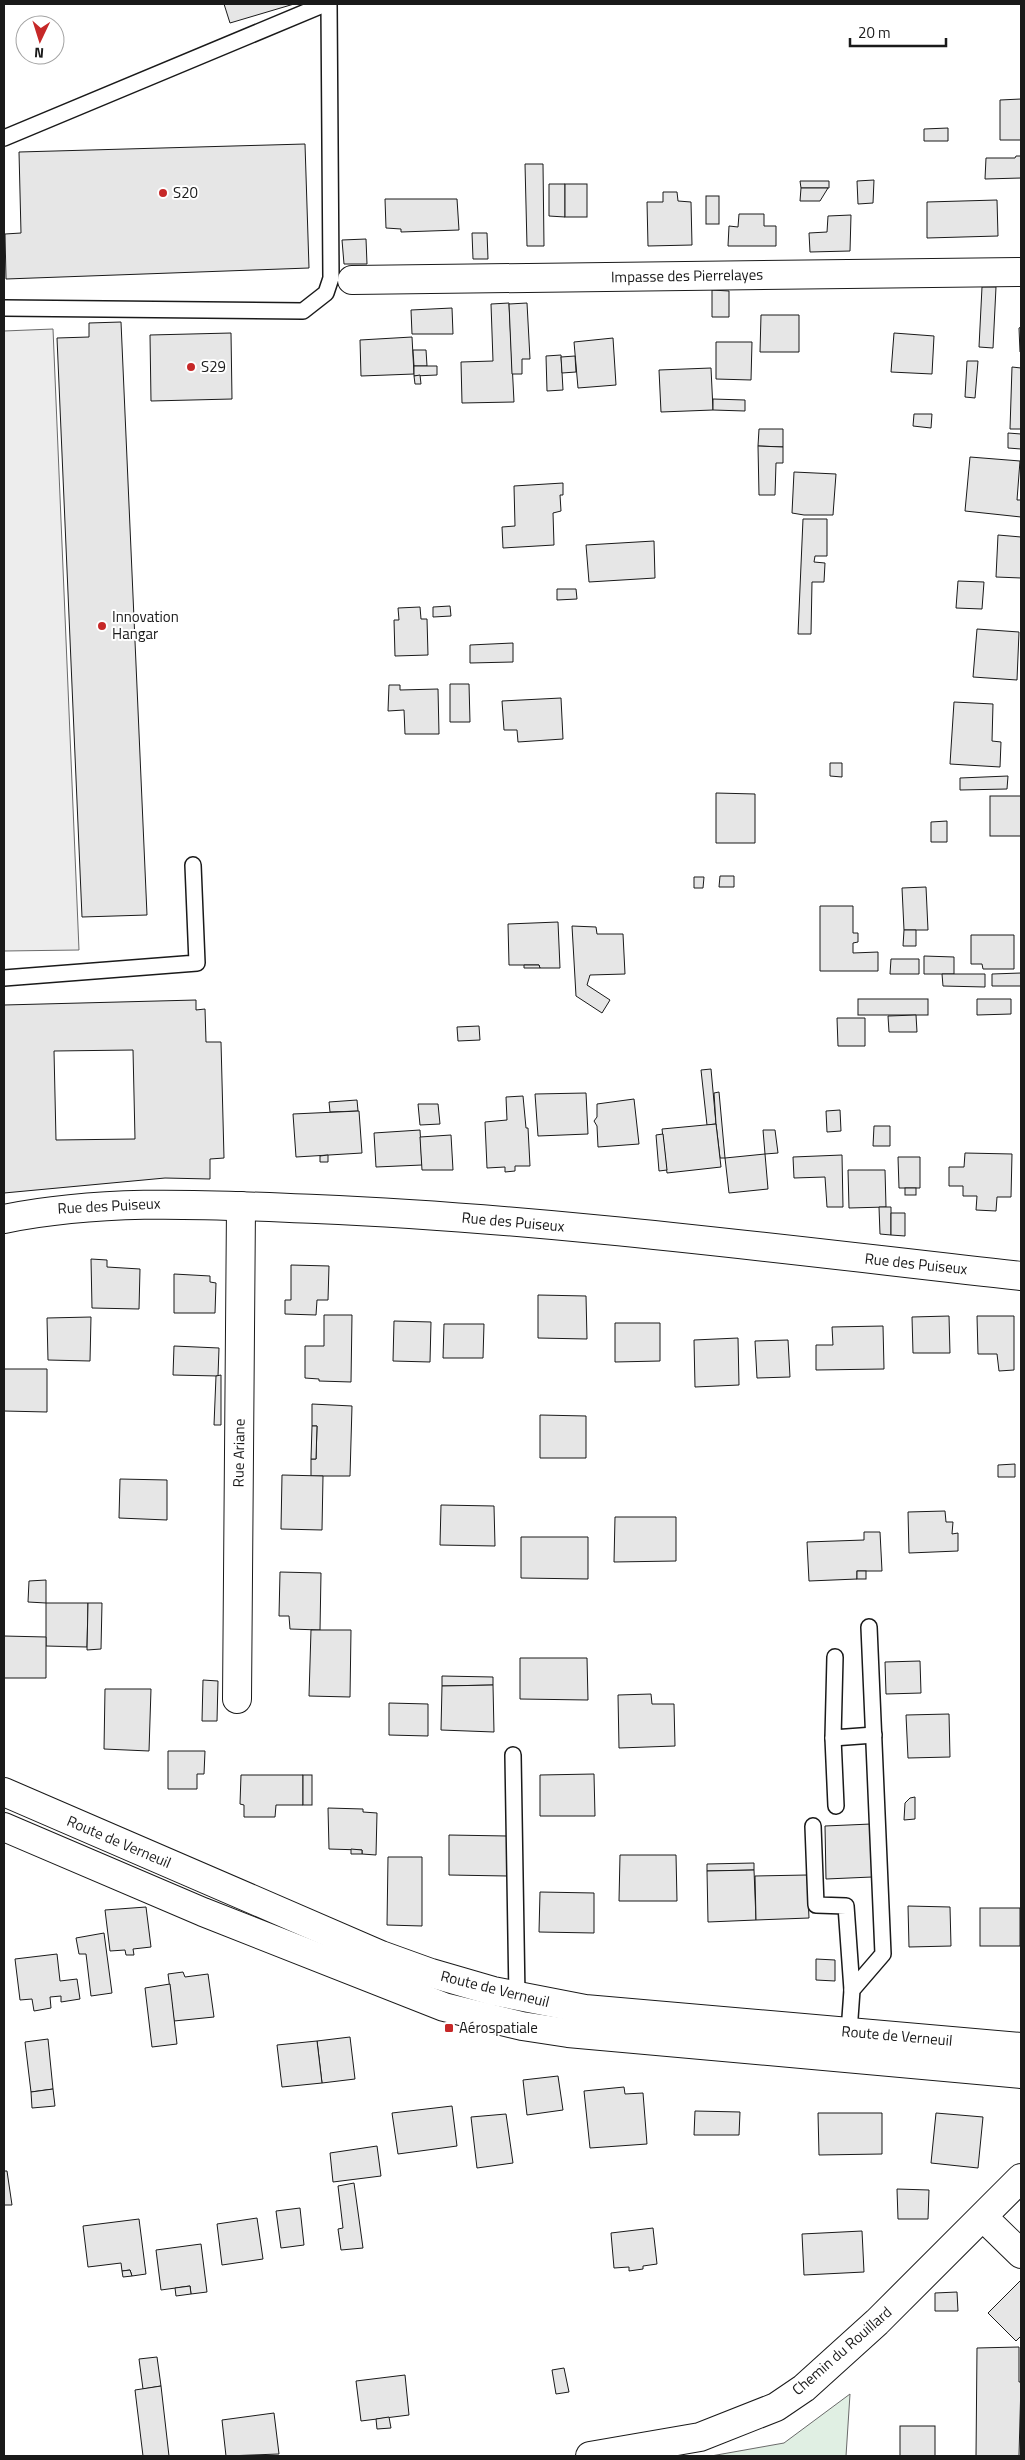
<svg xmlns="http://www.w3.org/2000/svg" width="1025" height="2460" font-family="'Titillium Web',sans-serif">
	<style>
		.green { fill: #e0efe3; stroke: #6a6a6a }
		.parking { fill: #ededed; stroke: #6a6a6a }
		.building { fill: #e6e6e6; stroke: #1a1a1a; fill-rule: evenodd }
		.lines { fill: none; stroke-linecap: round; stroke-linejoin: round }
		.service-casing { stroke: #1a1a1a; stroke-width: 18 }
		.minor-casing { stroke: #1a1a1a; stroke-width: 30 }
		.secondary-casing { stroke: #1a1a1a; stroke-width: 30 }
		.service { stroke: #fff; stroke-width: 15 }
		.minor { stroke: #fff; stroke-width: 28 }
		.secondary { stroke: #fff; stroke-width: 28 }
		.poi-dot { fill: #c62828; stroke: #fff; stroke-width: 2 }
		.labels { text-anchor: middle; stroke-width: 4; stroke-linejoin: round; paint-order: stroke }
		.poi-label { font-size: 15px; fill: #1a1a1a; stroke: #fff; text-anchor: start }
		.street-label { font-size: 15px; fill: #1a1a1a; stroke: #fff }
	</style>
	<rect width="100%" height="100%" fill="#fff"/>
	<path class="green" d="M850,2394L846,2456H711L784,2443Z"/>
	<path class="parking" d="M53,329L79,950L4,951V331Z"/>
	<g class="building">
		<path d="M224,4H294L230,23Z"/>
		<path d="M1021,99V140H1000V100Z"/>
		<path d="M948,128V141H924V129Z"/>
		<path d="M305,144L309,268L6,279L5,234L21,233L19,152Z"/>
		<path d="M1016,156H1021V178L985,179L986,158H1015Z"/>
		<path d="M525,164H543L544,246H527Z"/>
		<path d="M874,180L873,203L858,204L857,181Z"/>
		<path d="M800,181H829V188H801Z"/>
		<path d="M549,184H565V217L549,216Z"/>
		<rect x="565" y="184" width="22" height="33"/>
		<path d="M801,188H828L820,201H800Z"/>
		<path d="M663,192H677L678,201L691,202L692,245L648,246L647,202H663Z"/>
		<rect x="706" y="196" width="13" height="28"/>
		<path d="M385,199H457L459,230L401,232V229L386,228Z"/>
		<path d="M997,200L998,236L927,238V202Z"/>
		<path d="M739,214H764V226H776V246H728L729,226L738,227Z"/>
		<path d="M851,215L850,251L810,252L809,233L827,232L828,216Z"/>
		<path d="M472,233H487L488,259H473Z"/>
		<path d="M366,239L367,264H344L342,240Z"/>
		<path d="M982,287H996L993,348L979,347Z"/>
		<path d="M712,290L729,291V317H712Z"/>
		<path d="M509,303L514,402L462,403L461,362L493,361L491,304Z"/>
		<path d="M527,303L530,359H522V374H512L509,304Z"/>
		<path d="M452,308L453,334H412L411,310Z"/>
		<path d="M761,315H799V352H760Z"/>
		<path d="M121,322L147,915L82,917L57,338L89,337V323Z"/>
		<path d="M1021,327V352H1020L1019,328Z"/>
		<path d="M231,333L232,399L151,401L150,335Z"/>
		<path d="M894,333L934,336L932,374L891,372Z"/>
		<path d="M412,337L414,374L361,376L360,340Z"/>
		<path d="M613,338L616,385L578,388L574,342Z"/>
		<path d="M716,342H752L751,380L716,379Z"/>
		<path d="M413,350H426L427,366H414Z"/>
		<path d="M561,355L563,390L547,391L546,356Z"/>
		<path d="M575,356L576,372L562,373L561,357Z"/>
		<path d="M967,361H978L975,398L965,397Z"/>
		<path d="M414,366H437V375L414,376Z"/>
		<path d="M1012,367L1021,368V429H1010Z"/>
		<path d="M711,368L713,410L661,412L659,370Z"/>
		<path d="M420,375L421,384H415L414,376Z"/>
		<path d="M713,399L745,400V411L713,410Z"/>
		<path d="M914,414H932L931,428L913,426Z"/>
		<path d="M759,429H783V447L758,446Z"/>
		<path d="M1008,433L1021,434V449L1008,448Z"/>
		<path d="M758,446L783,447V463H776L775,495H759Z"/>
		<path d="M970,457L1020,461L1017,500H1021V517L965,511Z"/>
		<path d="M794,472L836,474L833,515H804L792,513Z"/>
		<path d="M563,483V495H560L561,511L553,513L554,545L503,548L502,527L515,526L514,486Z"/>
		<path d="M803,519H827V556H815L814,562L825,563L824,582H812L811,634H798Z"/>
		<path d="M998,535L1021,537V578L996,577Z"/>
		<path d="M654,541L655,578L589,582L586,545Z"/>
		<path d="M958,581L984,582L982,609L956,608Z"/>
		<path d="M557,589H576L577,599L557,600Z"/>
		<path d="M450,606L451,616L433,617V607Z"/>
		<path d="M420,607L421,619H427L428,655L395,656L394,620H399L398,608Z"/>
		<path d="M977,629L1019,632L1017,680L973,677Z"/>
		<path d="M513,643V662L470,663V645Z"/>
		<path d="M450,684H469L470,722H450Z"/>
		<path d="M389,685H400V690L438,689L439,734H405L404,710L388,711Z"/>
		<path d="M561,698L563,739L518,742L517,730H504L502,701Z"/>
		<path d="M954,702L993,704L992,741L1001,742L1000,767L950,764Z"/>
		<path d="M830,763H842V777L830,776Z"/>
		<path d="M1008,776L1007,789L960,790V778Z"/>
		<path d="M716,793L755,794V843H716Z"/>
		<rect x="990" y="796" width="31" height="40"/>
		<path d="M947,821V842H931V822Z"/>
		<path d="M720,876H734V887H719Z"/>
		<path d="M694,877H704L703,888H694Z"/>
		<path d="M926,887L928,930H904L902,888Z"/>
		<path d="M820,906H853V933H858V942L853,943V953L878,952V971H820Z"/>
		<path d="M558,922L560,968H540L539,965H509L508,924Z"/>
		<path d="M572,926L596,927L597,934H623L625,974L590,975L587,985L610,1000L602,1013L576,996Z"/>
		<path d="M904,930H916V946H903Z"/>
		<path d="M971,935H1014V969H983L982,964H971Z"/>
		<path d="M924,956L954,957V974H924Z"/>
		<path d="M891,959H919V974H890Z"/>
		<path d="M524,965H539L540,968H524Z"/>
		<path d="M1021,973V986H992V974Z"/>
		<path d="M942,974H985V987L943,986Z"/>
		<rect x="858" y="999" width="70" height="16"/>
		<path d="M977,999H1011V1014L977,1015Z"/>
		<path d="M196,1000V1010L205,1009L206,1042H221L224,1158L210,1159V1179L165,1178L4,1193V1005ZM133,1050L135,1139L56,1140L54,1051Z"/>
		<path d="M916,1015L917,1032H889L888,1016Z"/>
		<path d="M837,1018H865V1046H838Z"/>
		<path d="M479,1026L480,1040L458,1041L457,1027Z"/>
		<path d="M711,1069L716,1124L707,1125L701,1070Z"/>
		<path d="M719,1092L725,1158H720L716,1124L714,1093Z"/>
		<path d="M586,1093L588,1134L538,1136L535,1094Z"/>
		<path d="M523,1096L526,1128H528L530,1166H515V1171L505,1172V1167L487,1168L485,1122L507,1120L506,1097Z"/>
		<path d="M634,1099L639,1144L598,1147L597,1126L594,1121L597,1117V1104Z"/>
		<path d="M357,1100L358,1111L330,1112L329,1102Z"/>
		<path d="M418,1104H438L440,1124L420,1125Z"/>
		<path d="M840,1110L841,1131L827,1132L826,1111Z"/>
		<path d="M359,1111L362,1153L296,1157L293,1114Z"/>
		<path d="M716,1124L721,1167L667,1173L662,1129Z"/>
		<path d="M874,1126H890V1146H873Z"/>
		<path d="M420,1130L422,1165L376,1167L374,1133Z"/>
		<path d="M763,1130H775L778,1153L765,1154Z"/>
		<path d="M663,1134L667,1170L659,1171L656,1135Z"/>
		<path d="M451,1135L453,1170H422L420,1137Z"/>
		<path d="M965,1153L1012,1154L1011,1197H997L996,1211L976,1210L977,1196H963V1186H949V1167H964Z"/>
		<path d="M765,1154L768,1189L729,1193L725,1158Z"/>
		<path d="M328,1155V1162H320V1156Z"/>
		<path d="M842,1155L843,1207H827L825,1177L794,1178L793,1157Z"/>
		<path d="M898,1157H920V1188H899Z"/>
		<path d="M848,1170H885L886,1207L849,1208Z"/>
		<rect x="905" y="1188" width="11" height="7"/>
		<path d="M879,1207H891V1235L880,1234Z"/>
		<path d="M891,1213H905V1236L891,1235Z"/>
		<path d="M91,1259L107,1260V1267L140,1269L139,1309L92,1308Z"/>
		<path d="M291,1265L329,1266L328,1300H317L316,1315L285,1314V1300H291Z"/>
		<path d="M174,1274L210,1276V1282L216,1283L215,1313H174Z"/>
		<path d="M538,1295L586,1296L587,1339L538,1338Z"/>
		<path d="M324,1315H352L351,1382L319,1381V1379L305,1378V1346H324Z"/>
		<path d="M949,1316L950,1353H913L912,1317Z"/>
		<path d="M977,1316H1014V1370L999,1371L997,1354H978Z"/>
		<path d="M91,1317L90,1361L48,1360L47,1318Z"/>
		<path d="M394,1321L431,1322L430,1362L393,1361Z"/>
		<path d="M615,1323H660V1361L615,1362Z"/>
		<path d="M444,1324H484L483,1358H443Z"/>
		<path d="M883,1326L884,1369L816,1370V1345H833L832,1327Z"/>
		<path d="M738,1338L739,1385L695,1387L694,1340Z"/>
		<path d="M788,1340L790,1377L757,1378L755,1341Z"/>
		<path d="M174,1346L219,1348L218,1376L173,1375Z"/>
		<path d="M4,1369H47V1412L4,1411Z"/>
		<path d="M221,1375V1425H214L216,1376Z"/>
		<path d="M312,1404L352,1406L350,1476H311V1459H316L317,1426H312Z"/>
		<path d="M540,1415L586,1416V1458H540Z"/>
		<path d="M312,1426H317L316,1459H311Z"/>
		<path d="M1015,1464V1477H998V1465Z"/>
		<path d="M282,1475L323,1476L322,1530L281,1529Z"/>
		<path d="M120,1479L167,1480V1520L119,1518Z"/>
		<path d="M441,1505L494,1506L495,1546L440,1545Z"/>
		<path d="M945,1511L946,1522H953L952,1534L958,1533V1551L909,1553L908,1512Z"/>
		<path d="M615,1517H676V1561L614,1562Z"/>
		<path d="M864,1532H880L882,1571H857V1579L809,1581L807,1542L864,1540Z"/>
		<path d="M521,1537H588V1579L521,1578Z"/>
		<rect x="857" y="1571" width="9" height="8"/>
		<path d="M280,1572L321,1573L320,1630L290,1629L289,1616H279Z"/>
		<path d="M46,1580V1603L28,1602L29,1581Z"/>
		<path d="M46,1603H88L87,1647L46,1646Z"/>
		<path d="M88,1603H102L101,1649L87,1650Z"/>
		<path d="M311,1630H351L350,1697L309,1696Z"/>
		<path d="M4,1636L46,1637V1678H4Z"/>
		<path d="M520,1658H587L588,1700L520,1699Z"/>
		<path d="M920,1661L921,1693L886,1694L885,1662Z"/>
		<path d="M442,1676L493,1677V1685L442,1686Z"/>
		<path d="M203,1680L218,1681L217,1721H202Z"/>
		<path d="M493,1685L494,1732L441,1730L442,1686Z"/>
		<path d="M105,1689H151L149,1751L104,1749Z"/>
		<path d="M651,1694L652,1704H674L675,1746L619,1748L618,1695Z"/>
		<path d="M389,1703L428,1704V1736L389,1735Z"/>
		<path d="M949,1714L950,1757L908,1758L906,1715Z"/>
		<path d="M168,1751H205L204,1774H197V1789H168Z"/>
		<path d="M594,1774L595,1816H540V1775Z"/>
		<path d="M241,1775H303V1805H276L275,1817H244V1805L240,1804Z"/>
		<rect x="303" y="1775" width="9" height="30"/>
		<path d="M915,1797V1819L904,1820L905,1803L910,1798Z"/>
		<path d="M328,1808L363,1809V1812L377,1813L376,1855L362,1854V1850L329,1849Z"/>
		<path d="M871,1824L872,1877L826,1879L825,1826Z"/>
		<path d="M449,1835L507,1836V1876L449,1875Z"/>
		<path d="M351,1849L362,1850V1854H351Z"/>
		<path d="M620,1855H676L677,1901H619Z"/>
		<path d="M388,1857H422V1926L387,1925Z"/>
		<path d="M754,1863V1870L707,1871V1864Z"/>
		<path d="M754,1870L756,1920L708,1922L707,1871Z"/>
		<path d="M807,1875L809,1918L756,1920L755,1876Z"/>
		<path d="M540,1892L594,1893V1933L539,1932Z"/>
		<path d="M908,1906L950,1907L951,1946L909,1947Z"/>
		<path d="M146,1907L151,1947L133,1949L134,1955H126L125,1950L110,1951L105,1910Z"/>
		<rect x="980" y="1908" width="40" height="38"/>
		<path d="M104,1933L112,1993L91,1996L86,1954H79L76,1938Z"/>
		<path d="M57,1954L60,1981L77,1979L80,1999L61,2002V1996L50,1997L51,2008L34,2011L32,1999L20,2000L15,1959Z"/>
		<path d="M816,1959L835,1960V1981L816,1980Z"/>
		<path d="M183,1972L185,1977L208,1974L214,2017L174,2021L168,1974Z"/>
		<path d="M170,1984L177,2044L152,2047L145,1988Z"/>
		<path d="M350,2037L355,2079L322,2083L317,2041Z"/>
		<path d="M48,2039L53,2089L31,2092L25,2042Z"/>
		<path d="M317,2041L322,2083L282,2087L277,2045Z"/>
		<path d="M558,2076L563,2110L527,2115L523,2080Z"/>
		<path d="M624,2087L625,2094L643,2093L647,2144L590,2148L584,2091Z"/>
		<path d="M53,2089L55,2106L32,2108L31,2092Z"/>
		<path d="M452,2106L457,2146L398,2154L392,2113Z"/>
		<path d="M695,2111L740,2112L739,2135H694Z"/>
		<path d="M818,2113H882V2154L819,2155Z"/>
		<path d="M936,2113L983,2117L978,2168L931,2163Z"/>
		<path d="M506,2114L513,2163L477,2168L471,2117Z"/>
		<path d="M377,2146L381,2176L333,2182L330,2153Z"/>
		<path d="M4,2171H7L12,2205H4Z"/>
		<path d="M354,2183L363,2248L341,2250L338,2229L343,2228L338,2186Z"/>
		<path d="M897,2189L929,2190L928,2219H898Z"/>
		<path d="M300,2208L304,2245L281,2248L276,2211Z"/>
		<path d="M257,2218L263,2259L222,2265L217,2224Z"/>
		<path d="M139,2219L146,2274L132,2276L130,2270L122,2271L121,2263L88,2267L83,2226Z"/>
		<path d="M653,2228L657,2264L643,2266V2269L629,2271V2267L614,2268L611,2233Z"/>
		<path d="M862,2231L864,2272L804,2275L802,2234Z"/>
		<path d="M201,2244L207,2292L191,2294L190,2286L161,2290L156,2250Z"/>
		<path d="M130,2270L132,2276L123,2277L122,2271Z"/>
		<path d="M1021,2280V2336L1016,2341L988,2313Z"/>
		<path d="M190,2286L191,2294L176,2296L175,2288Z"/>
		<path d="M957,2292L958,2311H935V2293Z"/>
		<path d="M1019,2347V2382H1021L1019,2456H976L977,2348Z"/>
		<path d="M157,2357L161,2386L143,2389L139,2359Z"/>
		<path d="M564,2368L569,2392L556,2394L552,2370Z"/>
		<path d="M405,2375L409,2415L361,2421L356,2381Z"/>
		<path d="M161,2386L169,2456H143L135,2390Z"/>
		<path d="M274,2413L279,2454L226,2456L222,2420Z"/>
		<path d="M389,2417L391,2428L377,2429L376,2419Z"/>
		<rect x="900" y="2426" width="35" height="30"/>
	</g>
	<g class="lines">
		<defs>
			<g id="service">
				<path d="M4,138L325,4"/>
				<path d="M4,308L303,311L326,293L331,278L329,4"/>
				<path d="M4,978L197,963L193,865"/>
				<path d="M835,1657L833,1738L874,1735"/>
				<path d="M833,1738L836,1806"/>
				<path d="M513,1755L517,1997"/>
				<path d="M813,1826L816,1905L846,1906L852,1990"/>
				<path d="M843,2036L849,2032L852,1990L883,1954L869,1627"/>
			</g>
			<g id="minor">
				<path d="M352,280L1021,272"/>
				<path d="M4,1219C107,1198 211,1205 316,1209C552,1219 787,1250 1021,1276"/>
				<path d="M237,1699L241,1206"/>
				<path d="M983,2217L1021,2254"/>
				<path d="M590,2456L700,2437L776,2407L804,2388L877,2322L1021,2178"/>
			</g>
			<g id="secondary">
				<path d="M4,1792L381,1955L431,1973L493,1991L585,2009L1021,2047"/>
				<path d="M4,1827L203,1912L444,2007L522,2026L568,2033L1021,2074"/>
			</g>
		</defs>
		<use href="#service" class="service-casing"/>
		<use href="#minor" class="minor-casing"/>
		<use href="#secondary" class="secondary-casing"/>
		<use href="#service" class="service"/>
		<use href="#minor" class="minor"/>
		<use href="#secondary" class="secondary"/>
	</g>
	<g class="poi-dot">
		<circle cx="163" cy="193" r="5"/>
		<circle cx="191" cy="367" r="5"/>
		<circle cx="102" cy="626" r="5"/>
		<rect x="444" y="2023" width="10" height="10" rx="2.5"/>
	</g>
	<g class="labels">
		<g class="poi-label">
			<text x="173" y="198">S20</text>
			<text x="201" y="372">S29</text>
			<text x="112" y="622">Innovation<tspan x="112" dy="17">Hangar</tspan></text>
			<text x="459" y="2033">Aérospatiale</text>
		</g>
		<g class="street-label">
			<text transform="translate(687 276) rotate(-1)" y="5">Impasse des Pierrelayes</text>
			<text transform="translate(109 1206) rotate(-3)" y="5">Rue des Puiseux</text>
			<text transform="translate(513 1222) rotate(5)" y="5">Rue des Puiseux</text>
			<text transform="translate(916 1264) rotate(6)" y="5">Rue des Puiseux</text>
			<text transform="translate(239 1453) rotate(-89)" y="5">Rue Ariane</text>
			<text transform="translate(119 1842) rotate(23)" y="5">Route de Verneuil</text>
			<text transform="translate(495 1989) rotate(14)" y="5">Route de Verneuil</text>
			<text transform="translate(897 2036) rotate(5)" y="5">Route de Verneuil</text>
			<text transform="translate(842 2351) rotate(-41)" y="5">Chemin du Rouillard</text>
		</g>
	</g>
	<rect width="1025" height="2460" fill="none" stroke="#1a1a1a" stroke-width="10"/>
	<g transform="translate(40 40) rotate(184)"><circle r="24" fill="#ffffff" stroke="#a3a3a3"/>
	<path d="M0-4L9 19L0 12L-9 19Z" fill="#c62828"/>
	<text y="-8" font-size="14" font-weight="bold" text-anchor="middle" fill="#1a1a1a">N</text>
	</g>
	<path d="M850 38v8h96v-8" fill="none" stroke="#1a1a1a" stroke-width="2.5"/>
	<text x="858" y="38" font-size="15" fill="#1a1a1a" stroke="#ffffff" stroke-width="4" paint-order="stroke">20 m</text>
</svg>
